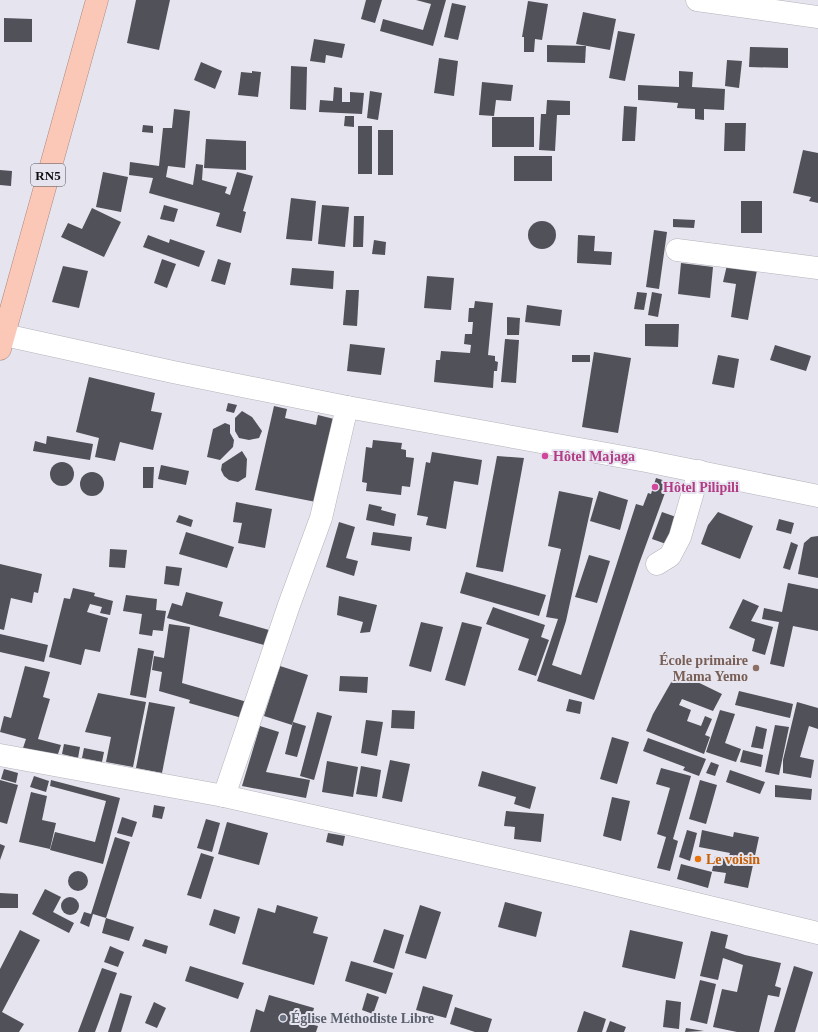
<svg xmlns="http://www.w3.org/2000/svg" width="818" height="1032" font-family="'Times New Roman',serif">
	<style>
		.building { fill: #515159 }
		.lines { fill: none; stroke-linecap: round; stroke-linejoin: round }
		.minor-casing { stroke: #b2b2bb; stroke-width: 23 }
		.highway-casing { stroke: #a8877e; stroke-width: 23 }
		.minor { stroke: #fff; stroke-width: 22 }
		.highway { stroke: #fbc8b8; stroke-width: 22 }
		.hotel-dot { fill: #d1479c; stroke: #e6e5ef; stroke-width: 1.5 }
		.education-dot { fill: #8d6e63; stroke: #e6e5ef; stroke-width: 1.5 }
		.food-dot { fill: #e8710a; stroke: #e6e5ef; stroke-width: 1.5 }
		.worship-dot { fill: #6b7280; stroke: #e6e5ef; stroke-width: 1.5 }
		.labels { text-anchor: middle; stroke-width: 4; stroke-linejoin: round; paint-order: stroke }
		.shield { fill: #e6e5ef; stroke: #504f54; stroke-width: 1 }
		.shield-label { font-size: 13px; font-weight: bold; fill: #0f0f12 }
		.hotel-label { font-size: 14px; font-weight: bold; fill: #b23c85; stroke: #e6e5ef; text-anchor: start }
		.education-label { font-size: 14px; font-weight: bold; fill: #785e54; stroke: #e6e5ef; text-anchor: end }
		.food-label { font-size: 14px; font-weight: bold; fill: #c56008; stroke: #e6e5ef; text-anchor: start }
		.worship-label { font-size: 14px; font-weight: bold; fill: #5b616d; stroke: #e6e5ef; text-anchor: start }
	</style>
	<rect width="100%" height="100%" fill="#e6e5ef"/>
	<g class="building">
		<path d="M136,0H170L159,50L127,43Z"/>
		<path d="M366,0H382L375,23L361,19Z"/>
		<path d="M416,0H446L433,46L380,31L383,19L423,30L431,4Z"/>
		<path d="M528,1L548,4L542,40L535,39L534,52H524V37H522Z"/>
		<path d="M452,3L466,6L458,40L444,37Z"/>
		<path d="M583,12L616,19L610,50L576,44Z"/>
		<path d="M4,18L32,19V42H4Z"/>
		<path d="M618,31L635,34L625,81L609,78Z"/>
		<path d="M314,39L345,44L342,58L326,55L325,63L310,61Z"/>
		<path d="M547,45L586,46L585,63L547,62Z"/>
		<path d="M750,47L788,48V68L749,67Z"/>
		<path d="M439,58L458,61L454,96L434,93Z"/>
		<path d="M727,60L742,61L739,88L725,86Z"/>
		<path d="M201,62L222,71L215,89L194,80Z"/>
		<path d="M291,66L307,67L306,110L290,109Z"/>
		<path d="M252,71L261,72L258,97L238,95L241,72L252,73Z"/>
		<path d="M679,71L693,72L692,87L725,89L724,110L704,109V120L695,119V109L677,108L678,103L638,100V85L679,87Z"/>
		<path d="M482,82L513,85L511,101L496,100L494,116L479,115Z"/>
		<path d="M334,87L342,88V102H350V92L364,93L362,114L319,112L320,100L333,101Z"/>
		<path d="M370,91L382,93L378,120L367,118Z"/>
		<path d="M547,100L570,101V115H557L555,151L539,150L541,114H546Z"/>
		<path d="M624,106L637,107L635,141H622Z"/>
		<path d="M174,109L190,111L185,168L168,166L166,177L193,185L196,164L203,165L202,180L227,187L225,193L230,195L237,172L253,176L243,211L246,212L241,233L216,226L220,213L149,193L153,178L129,175L130,162L159,166L163,128H172Z"/>
		<path d="M345,116H354V127L344,126Z"/>
		<rect x="492" y="117" width="42" height="30"/>
		<path d="M725,123H746L745,151H724Z"/>
		<path d="M143,125L153,126V133L142,132Z"/>
		<rect x="358" y="126" width="14" height="48"/>
		<rect x="378" y="130" width="15" height="45"/>
		<path d="M206,139L246,141V170L204,168Z"/>
		<path d="M803,150L818,153V203L809,201L811,197L793,193Z"/>
		<rect x="514" y="156" width="38" height="25"/>
		<path d="M0,170L12,171L11,186L0,185Z"/>
		<path d="M103,172L128,177L121,212L96,207Z"/>
		<path d="M291,198L316,201L312,241L286,239Z"/>
		<rect x="741" y="201" width="21" height="32"/>
		<path d="M164,205L178,209L174,222L160,219Z"/>
		<path d="M322,205L349,207L345,247L318,244Z"/>
		<path d="M92,208L121,222L104,257L61,237L68,223L82,229Z"/>
		<path d="M354,216H364L363,247H353Z"/>
		<path d="M673,219L695,220L694,228L673,227Z"/>
		<circle cx="542" cy="235" r="14"/>
		<path d="M654,230L667,232L659,289L646,287Z"/>
		<path d="M148,235L169,243L170,239L205,251L199,267L143,247Z"/>
		<path d="M578,235L595,236L594,251L612,252L611,265L577,263Z"/>
		<path d="M374,240L386,242L385,255L372,254Z"/>
		<path d="M162,259L176,264L167,288L154,283Z"/>
		<path d="M218,259L231,263L225,285L211,281Z"/>
		<path d="M681,263L713,267L710,298L678,294Z"/>
		<path d="M727,265L757,270L748,320L731,317L736,284L723,282Z"/>
		<path d="M63,266L88,271L79,308L52,302Z"/>
		<path d="M292,268L334,271L333,289L290,285Z"/>
		<path d="M427,276L454,278L451,310L424,308Z"/>
		<path d="M346,290H359L357,326L343,325Z"/>
		<path d="M637,292L647,293L644,310L634,309Z"/>
		<path d="M652,292L662,294L658,317L648,315Z"/>
		<path d="M475,301L493,303L488,355L495,356V361L498,362L497,371H494L493,388L434,382L436,360H440L441,351L470,353L471,345L464,344L465,334H472L473,322H468L469,308H474Z"/>
		<path d="M527,305L562,310L560,326L525,322Z"/>
		<path d="M507,317L520,318L519,335H507Z"/>
		<path d="M645,324H679L678,347L645,346Z"/>
		<path d="M505,339L519,340L516,383L501,382Z"/>
		<path d="M350,344L385,348L381,375L347,371Z"/>
		<path d="M775,345L811,356L806,371L770,360Z"/>
		<path d="M594,352L631,358L618,433L582,427Z"/>
		<rect x="572" y="355" width="18" height="7"/>
		<path d="M718,355L739,359L734,388L712,384Z"/>
		<path d="M89,377L155,393L151,411L162,413L153,450L120,442L115,461L95,457L99,438L76,432Z"/>
		<path d="M228,403L237,405L234,413L226,411Z"/>
		<path d="M274,406L287,409L285,418L316,425L318,415L334,419L316,502L255,490Z"/>
		<path d="M242,411L252,417L262,431L259,438L249,440L239,438L235,431V418Z"/>
		<path d="M225,423L230,425V433L234,440L233,447L220,460L207,457L213,429Z"/>
		<path d="M47,436L93,444L90,460L33,451L35,441L46,444Z"/>
		<path d="M373,440L402,443L401,449L406,450V457L414,458L410,487L402,486L401,495L366,491L367,483L362,482L366,447L372,448Z"/>
		<path d="M242,451L247,459L246,477L238,482L229,480L224,476L221,470L222,464Z"/>
		<path d="M432,452L482,460L478,485L454,481L446,529L426,525L428,517L417,515L426,462L430,463Z"/>
		<path d="M497,456L524,458L503,572L476,567Z"/>
		<circle cx="62" cy="474" r="12"/>
		<path d="M161,465L189,471L186,485L158,479Z"/>
		<path d="M143,467H154L153,488H143Z"/>
		<circle cx="92" cy="484" r="12"/>
		<path d="M656,478L669,482L639,564L594,700L537,681L558,619L546,617L561,549L548,546L559,491L593,498L566,621L552,665L581,675L636,504L643,506L648,493L651,494Z"/>
		<path d="M599,491L628,500L620,530L590,521Z"/>
		<path d="M236,502L272,509L265,548L238,543L242,523L233,522Z"/>
		<path d="M369,504L382,507L381,510L396,514L394,526L366,520Z"/>
		<path d="M662,512L679,518L669,545L652,539Z"/>
		<path d="M718,512L753,526L740,559L701,544L708,525Z"/>
		<path d="M179,515L193,520L191,527L176,522Z"/>
		<path d="M779,519L794,523L791,534L776,530Z"/>
		<path d="M339,522L355,527L346,558L358,561L354,576L326,567Z"/>
		<path d="M186,532L234,547L227,568L179,554Z"/>
		<path d="M373,532L412,537L410,551L371,545Z"/>
		<path d="M818,536V578L798,574L804,543L811,537Z"/>
		<path d="M791,542L798,545L790,570L783,568Z"/>
		<path d="M110,549L127,550L125,568L109,567Z"/>
		<path d="M589,555L610,561L597,603L575,597Z"/>
		<path d="M0,564L42,574L38,593L34,592L32,603L11,598L4,630L0,629Z"/>
		<path d="M166,566L182,568L179,586L164,584Z"/>
		<path d="M466,572L546,595L539,616L460,593Z"/>
		<path d="M788,583L818,589V631L793,626L784,667L770,664L779,622L762,619L764,608L782,612Z"/>
		<path d="M73,588L95,593L94,596L113,601L110,615L100,613L102,607L90,604L87,612L108,618L100,652L85,649L81,665L49,657L64,598L70,599Z"/>
		<path d="M186,592L223,602L219,616L269,630L264,645L167,618L172,603L182,606Z"/>
		<path d="M126,595L157,599L156,610L166,611L163,631L153,630L152,636L139,634L142,614L123,611Z"/>
		<path d="M339,596L377,605L370,632L360,633L363,622L337,615Z"/>
		<path d="M743,599L759,606L751,621L773,627L765,655L752,651L755,639L729,628Z"/>
		<path d="M493,607L545,625L541,637L549,640L536,676L518,670L529,639L486,624Z"/>
		<path d="M421,622L443,627L431,672L409,666Z"/>
		<path d="M462,622L482,627L465,686L445,680Z"/>
		<path d="M169,624L190,627L182,683L247,702L242,718L189,703L190,700L159,691L162,672L152,670L154,656L164,658Z"/>
		<path d="M0,634L48,645L44,662L0,652Z"/>
		<path d="M138,648L154,651L146,698L130,695Z"/>
		<path d="M25,666L50,672L43,697L50,699L38,739L61,745L57,757L23,748L26,739L0,732L4,716L11,718Z"/>
		<path d="M280,666L308,675L292,725L264,716Z"/>
		<path d="M677,672L722,694L713,711L682,699L679,705L691,710L687,721L701,726L705,716L712,719L705,735L710,737L704,754L646,731L653,714Z"/>
		<path d="M340,676L368,677L367,693L339,691Z"/>
		<path d="M739,691L793,704L790,718L735,705Z"/>
		<path d="M98,693L146,702L133,767L106,762L111,737L85,732Z"/>
		<path d="M569,699L582,702L580,714L566,711Z"/>
		<path d="M149,702L175,707L162,773L136,768Z"/>
		<path d="M797,702L818,708V729L809,726L800,757L814,760L811,778L783,773V760Z"/>
		<path d="M392,710L415,711L414,729L391,728Z"/>
		<path d="M720,710L735,714L725,743L741,749L736,762L706,752Z"/>
		<path d="M317,712L332,716L314,780L300,776Z"/>
		<path d="M366,720L383,722L377,756L361,753Z"/>
		<path d="M293,722L306,726L297,757L285,754Z"/>
		<path d="M775,725L789,727L779,775L765,772Z"/>
		<path d="M260,726L279,732L266,772L310,780L306,798L242,786Z"/>
		<path d="M756,726L767,729L763,749L751,747Z"/>
		<path d="M612,737L629,742L617,784L600,779Z"/>
		<path d="M648,738L706,759L699,776L683,770L685,767L643,751Z"/>
		<path d="M64,744L80,747L78,758L62,754Z"/>
		<path d="M84,748L104,752L102,762L82,758Z"/>
		<path d="M743,750L763,755L761,767L740,762Z"/>
		<path d="M390,760L410,764L402,802L382,798Z"/>
		<path d="M327,761L358,767L353,797L322,792Z"/>
		<path d="M711,762L719,765L715,776L706,773Z"/>
		<path d="M361,766L381,770L377,797L356,794Z"/>
		<path d="M661,768L691,776L673,839L678,841L670,871L657,868L666,837L657,834L670,788L656,784Z"/>
		<path d="M4,769L18,773L16,783L1,779Z"/>
		<path d="M730,770L765,782L760,794L726,782Z"/>
		<path d="M482,771L536,787L530,809L514,804L516,797L478,786Z"/>
		<path d="M34,776L49,781L46,792L30,787Z"/>
		<path d="M0,780L18,785L7,824L0,822Z"/>
		<path d="M51,780L120,798L103,864L50,850L55,832L95,842L106,801L50,786Z"/>
		<path d="M700,780L717,785L706,824L689,819Z"/>
		<path d="M775,785L812,789L811,800L775,797Z"/>
		<path d="M31,792L47,796L42,820L56,823L50,849L19,842Z"/>
		<path d="M612,797L630,801L621,841L603,836Z"/>
		<path d="M154,805L165,807L162,819L152,817Z"/>
		<path d="M506,811L544,814L541,842L514,839L515,827L504,826Z"/>
		<path d="M122,817L137,822L132,837L117,833Z"/>
		<path d="M206,819L220,823L212,852L197,848Z"/>
		<path d="M227,822L268,833L259,865L218,854Z"/>
		<path d="M687,830L697,833L690,861L679,857Z"/>
		<path d="M702,830L733,837L734,832L759,837L748,888L724,883L726,873L712,871L715,856L728,858L730,853L699,847Z"/>
		<path d="M328,833L345,836L343,846L326,842Z"/>
		<path d="M115,837L130,842L106,918L93,914L89,927L80,923L84,912L91,914Z"/>
		<path d="M0,844L5,846L0,860Z"/>
		<path d="M201,853L214,857L201,899L187,895Z"/>
		<path d="M681,864L712,872L708,888L677,879Z"/>
		<circle cx="78" cy="881" r="10"/>
		<path d="M45,889L61,897L53,912L74,923L69,933L32,914Z"/>
		<path d="M0,893L18,894V908H0Z"/>
		<circle cx="70" cy="906" r="9"/>
		<path d="M505,902L542,912L536,937L498,927Z"/>
		<path d="M277,905L318,917L313,933L328,937L314,985L242,964L258,908L275,913Z"/>
		<path d="M420,905L441,912L426,959L405,953Z"/>
		<path d="M214,909L240,917L235,934L209,925Z"/>
		<path d="M106,918L134,927L129,941L102,933Z"/>
		<path d="M384,929L404,935L394,969L373,962Z"/>
		<path d="M20,930L40,940L2,1012L24,1024L19,1032H0V969Z"/>
		<path d="M630,930L683,942L675,979L622,967Z"/>
		<path d="M711,931L728,935L725,948L745,955L781,963L775,986L781,988L779,997L768,995L759,1032H737L713,1027L722,989L737,992L743,965L723,958L718,980L700,976Z"/>
		<path d="M145,939L168,946L166,954L142,946Z"/>
		<path d="M110,946L124,952L118,967L104,962Z"/>
		<path d="M351,961L393,973L386,994L345,981Z"/>
		<path d="M190,966L244,983L238,999L185,981Z"/>
		<path d="M794,966L813,972L795,1032H774Z"/>
		<path d="M102,968L117,973L95,1032H78Z"/>
		<path d="M700,980L716,984L707,1024L690,1020Z"/>
		<path d="M423,986L453,995L446,1018L416,1010Z"/>
		<path d="M120,993L132,996L121,1032H108Z"/>
		<path d="M367,993L379,997L373,1014L362,1010Z"/>
		<path d="M269,995L314,1008L310,1024L318,1026L316,1032H250L256,1009L264,1012Z"/>
		<path d="M666,1000L681,1002L679,1029L663,1027Z"/>
		<path d="M154,1002L166,1008L157,1028L145,1023Z"/>
		<path d="M455,1007L492,1019L488,1032H475L450,1024Z"/>
		<path d="M584,1011L606,1019L602,1032H577Z"/>
		<path d="M610,1021L626,1027L624,1032H606Z"/>
		<path d="M686,1028L704,1031L685,1032Z"/>
	</g>
	<g class="lines">
		<defs>
			<g id="minor">
				<path d="M697,0L818,17"/>
				<path d="M677,250L818,268"/>
				<path d="M0,334L173,372L347,407L646,461L818,496"/>
				<path d="M657,564L670,556L680,537L699,471"/>
				<path d="M0,755L224,796L580,876L818,933"/>
				<path d="M224,796L289,605L321,518L347,407"/>
			</g>
			<path id="highway" d="M0,349L97,0"/>
		</defs>
		<use href="#minor" class="minor-casing"/>
		<use href="#highway" class="highway-casing"/>
		<use href="#minor" class="minor"/>
		<use href="#highway" class="highway"/>
	</g>
	<g class="hotel-dot">
		<circle cx="545" cy="456" r="4"/>
		<circle cx="655" cy="487" r="4"/>
	</g>
	<circle class="education-dot" cx="756" cy="668" r="4"/>
	<circle class="food-dot" cx="698" cy="859" r="4"/>
	<circle class="worship-dot" cx="283" cy="1018" r="4"/>
	<g class="labels">
		<rect class="shield" x="31" y="164" width="34" height="22" rx="3"/>
		<g class="shield-label">
			<text x="48" y="180">RN5</text>
		</g>
		<g class="hotel-label">
			<text x="553" y="461">Hôtel Majaga</text>
			<text x="663" y="492">Hôtel Pilipili</text>
		</g>
		<g class="education-label">
			<text x="748" y="665">École primaire<tspan x="748" dy="16">Mama Yemo</tspan></text>
		</g>
		<g class="food-label">
			<text x="706" y="864">Le voisin</text>
		</g>
		<g class="worship-label">
			<text x="291" y="1023">Église Méthodiste Libre</text>
		</g>
	</g>
</svg>
